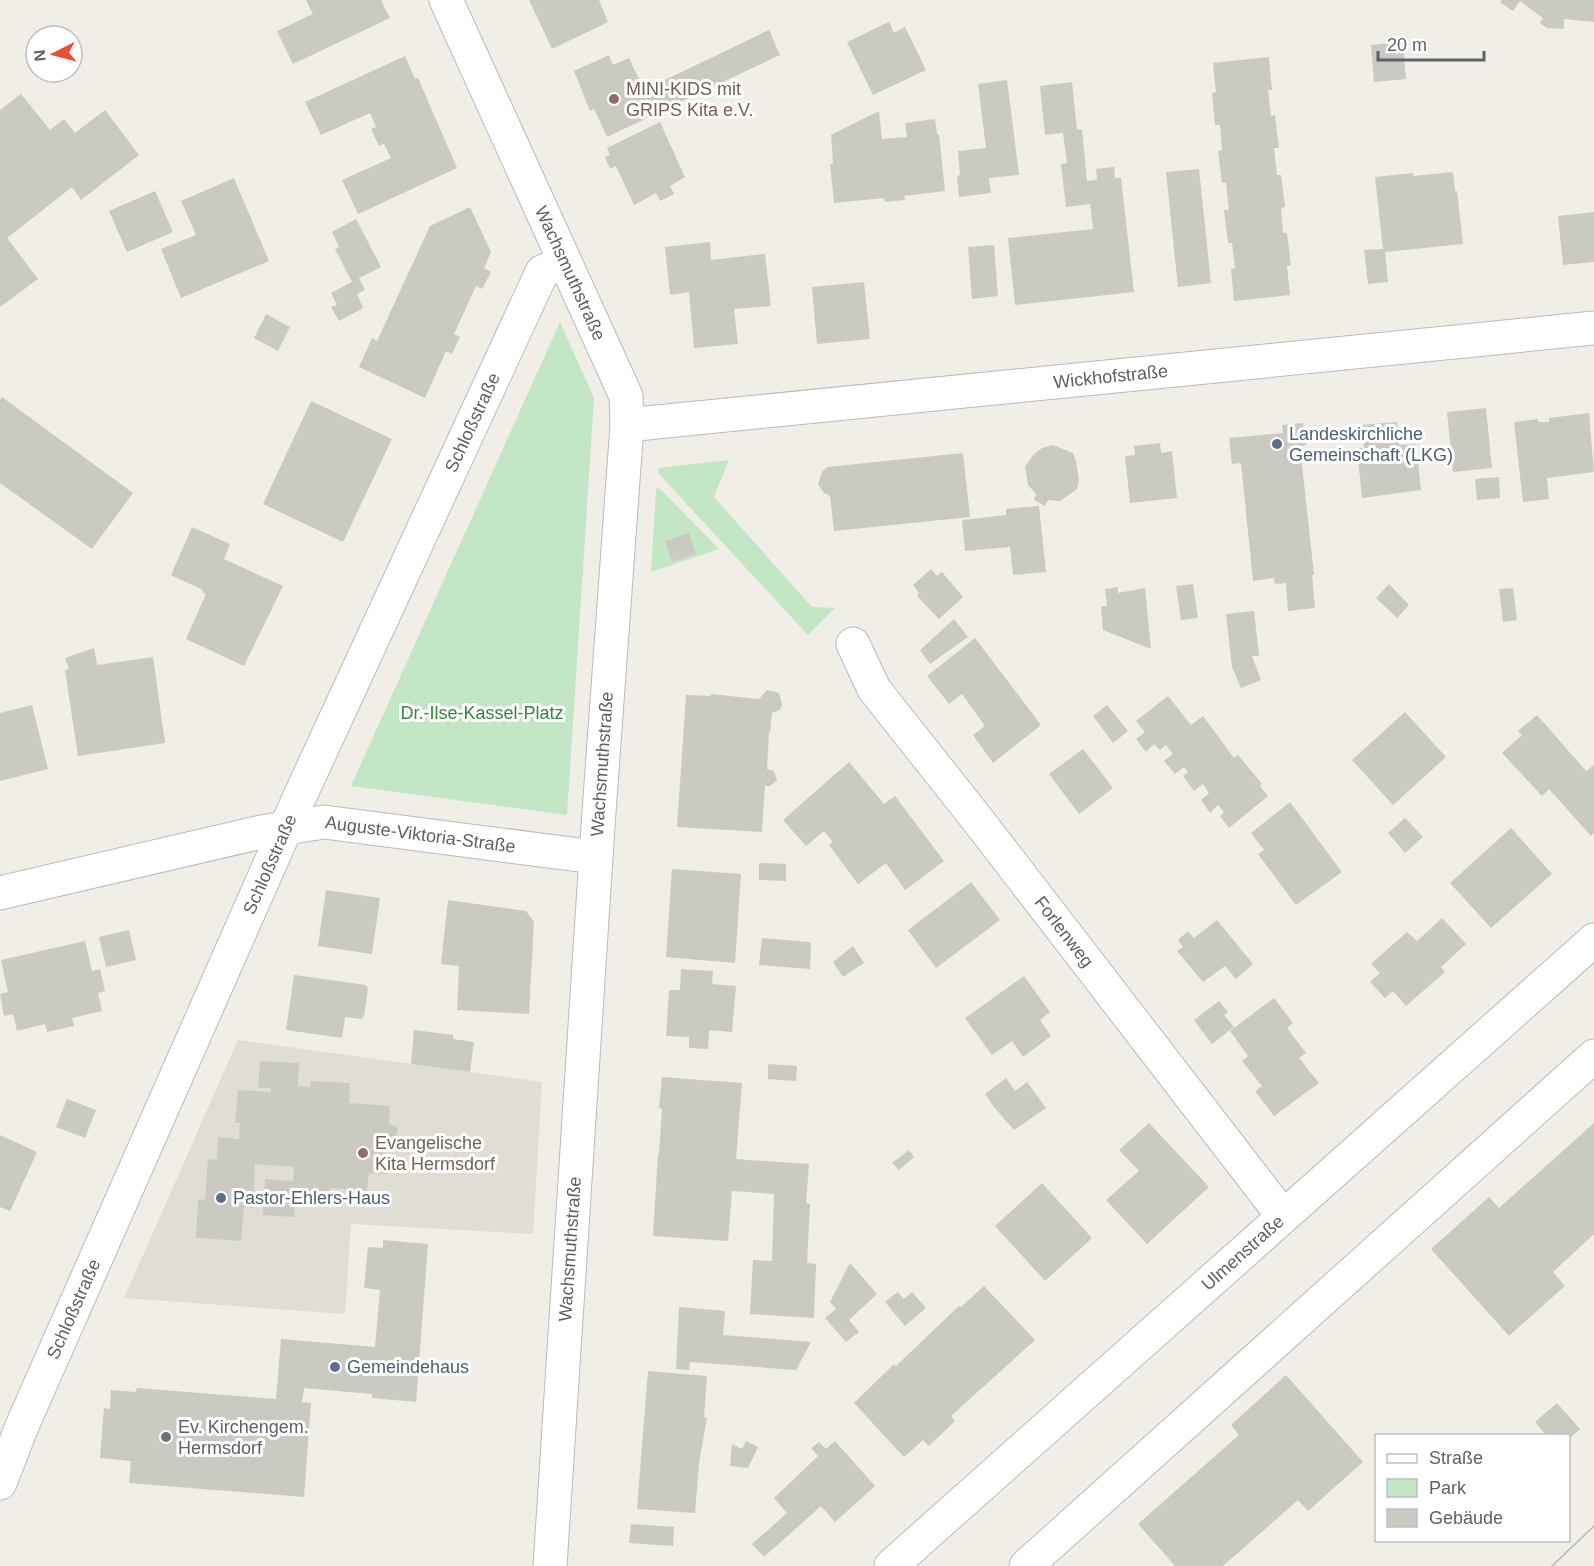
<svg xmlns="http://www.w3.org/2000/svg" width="1594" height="1566" font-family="Arial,sans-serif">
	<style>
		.education { fill: #e0ded4 }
		.green { fill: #c3e7c5 }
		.building { fill: #cbcac2 }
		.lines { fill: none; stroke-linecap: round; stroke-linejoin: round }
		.minor-casing { stroke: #b8bbc0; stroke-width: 35 }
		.minor { stroke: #fff; stroke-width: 33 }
		.tram { stroke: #b6b7b7; stroke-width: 1.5 }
		.education-dot { fill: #8d6e63; stroke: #fff; stroke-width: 2 }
		.service-dot { fill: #5c6f8a; stroke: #fff; stroke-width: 2 }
		.worship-dot { fill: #6b7280; stroke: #fff; stroke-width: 2 }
		.labels { text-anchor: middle; stroke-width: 6; stroke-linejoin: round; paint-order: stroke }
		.education-label { font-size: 18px; fill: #785e54; stroke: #fff; text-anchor: start }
		.street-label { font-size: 18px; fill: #5d6166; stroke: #fff }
		.service-label { font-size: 18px; fill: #4e5e75; stroke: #fff; text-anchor: start }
		.park-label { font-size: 18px; fill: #35863f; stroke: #fff }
		.worship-label { font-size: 18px; fill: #5b616d; stroke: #fff; text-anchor: start }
	</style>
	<rect width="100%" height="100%" fill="#f0eee6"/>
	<path class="education" d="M238,1040L542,1082L533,1234L351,1224L345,1314L124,1298Z"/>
	<g class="green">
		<path d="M560,322L594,398L567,815L351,786Z"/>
		<path d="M729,460L714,497L812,607L835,608L808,635L658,473L659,468Z"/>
		<path d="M659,488L719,549L651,572L656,489Z"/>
	</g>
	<g class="building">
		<path d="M306,0H381L390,18L293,64L277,31L313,14Z"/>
		<path d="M529,0H599L608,22L552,49Z"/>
		<path d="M1501,0H1594V22L1564,19V29L1547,28L1540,23L1543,18L1520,1L1513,11L1501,3Z"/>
		<path d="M889,22L894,33L905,27L926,70L873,95L847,42Z"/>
		<path d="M769,30L780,55L607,137L594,109L590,111L574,71L609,55L613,65L629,58L644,90Z"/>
		<path d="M1403,42L1406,79L1374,82L1371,45Z"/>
		<path d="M405,56L415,79L418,78L457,168L358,214L342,180L391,158L384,144L379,146L371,129L376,127L370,113L321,135L305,102Z"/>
		<path d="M1269,57L1272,90H1268L1271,116L1275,115L1279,148H1274L1277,175H1281L1285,207L1281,208L1283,233H1287L1291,265L1287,266L1290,295L1234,301L1231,269L1235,268L1232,243H1228L1224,210H1229L1226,183H1222L1218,151L1222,150L1220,125H1215L1212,93L1216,92L1213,63Z"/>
		<path d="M1007,80L1019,175L989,178L991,193L959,197L957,176L960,175L958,151L986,148L978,84Z"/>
		<path d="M1072,82L1077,130L1082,129L1087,181L1097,180L1096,169L1114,167L1115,178H1121L1134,292L1015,305L1008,238L1093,229L1090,204L1066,207L1061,164L1067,163L1063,133L1045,135L1040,86Z"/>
		<path d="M21,94L50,130L64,119L75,133L105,110L139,155L81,200L72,187L7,238L38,279L0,307V110Z"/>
		<path d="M879,111L882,139L907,137L905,123L935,119L937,134H939L945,191L904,196L905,200L885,202L884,198L834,203L830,164H833L831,135Z"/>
		<path d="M660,122L685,177L670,186L674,194L660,201L656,193L634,205L616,166L610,169L605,157L610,155L607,148Z"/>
		<path d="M1199,169L1211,283L1178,287L1166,172Z"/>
		<path d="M1453,172L1455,191H1457L1463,244L1385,252L1388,282L1368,284L1364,250L1383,249L1375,177L1413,173V176Z"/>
		<path d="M234,178L269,261L181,298L161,249L196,235L181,201Z"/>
		<path d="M155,191L173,232L127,252L109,211Z"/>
		<path d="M470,207L491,252L484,268L491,272L482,289L476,286L454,334L460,337L452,354L446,351L425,398L359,367L372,338L377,341L430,226Z"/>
		<path d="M1594,212V262L1563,265L1558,216Z"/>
		<path d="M356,219L381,267L359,278L365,290L357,294L363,308L339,321L331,307L337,305L331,293L352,282L335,249L339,247L332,232Z"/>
		<path d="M710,242L711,260L765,254L771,306L734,309L738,344L694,348L689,292L670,295L665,247Z"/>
		<path d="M994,245L998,296L972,299L968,247Z"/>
		<path d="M864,282L870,339L817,344L812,287Z"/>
		<path d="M266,314L290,327L278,351L254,338Z"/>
		<path d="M2,397L133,493L92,549L0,483V400Z"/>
		<path d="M311,401L392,439L343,542L263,504Z"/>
		<path d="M1486,408L1492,468L1453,472L1447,412Z"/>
		<path d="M1589,413L1594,472L1547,478L1549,499L1523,502L1514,422L1538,419V422H1549V418Z"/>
		<path d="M1397,422L1399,445L1416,444L1421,490L1362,498L1357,448H1364L1361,425Z"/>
		<path d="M1303,423L1306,445L1300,446L1314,575H1312L1315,608L1288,611L1286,583L1275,584L1274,578L1253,581L1241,463L1232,464L1229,438L1283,433L1282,425Z"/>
		<path d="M1160,443L1161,453L1172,451L1177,498L1130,503L1125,456L1135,455L1134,446Z"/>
		<path d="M1053,445L1073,453L1076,461L1079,480L1077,489L1060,501L1048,500L1045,506L1034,500L1036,494L1028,485L1025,467L1033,455L1042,448Z"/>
		<path d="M963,453L970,517L834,531L830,496L824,493L818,484L822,472L827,467Z"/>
		<path d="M1499,477L1500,498L1477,500L1475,479Z"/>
		<path d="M1039,506L1046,572L1013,575L1010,547L965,551L962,520L1006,515V509Z"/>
		<path d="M192,527L230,544L224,559L283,586L244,666L186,639L206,594L202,592L203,590L171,575Z"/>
		<path d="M689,533L696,554L672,562L665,541Z"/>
		<path d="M931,569L937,576L942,572L963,597L939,619L917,596L919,593L913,585Z"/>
		<path d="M1193,584L1198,618L1181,620L1176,586Z"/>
		<path d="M1389,584L1409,605L1397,618L1376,598Z"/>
		<path d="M1118,587V593L1145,588L1151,649L1103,630L1101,606H1107L1105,589Z"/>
		<path d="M1513,588L1517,620L1503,622L1499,589Z"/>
		<path d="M1254,611L1259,656H1252L1261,680L1241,688L1232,667L1226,614Z"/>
		<path d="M954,619L968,637L930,664L920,650Z"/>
		<path d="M975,638L1041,725L993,763L973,735L985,726L962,694L949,704L927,676Z"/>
		<path d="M94,648L97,665L153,657L165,743L78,756L65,670L69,669L65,658Z"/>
		<path d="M767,690L779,693L782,704L780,710L772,713L770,732L769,733L767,769L774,771L777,780L770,786H765L762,832L677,827L686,695L711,696V694L759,699Z"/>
		<path d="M1168,696L1191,725L1203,716L1234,758L1238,755L1262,784L1260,786L1268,796L1229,828L1220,816L1224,812L1218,805L1210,813L1201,800L1209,793L1203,784L1194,791L1183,776L1188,772L1184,767L1175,774L1164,761L1173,754L1166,745L1160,750L1154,744L1146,752L1136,739L1145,732L1136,721Z"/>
		<path d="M32,705L48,769L0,781V713Z"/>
		<path d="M1107,705L1128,731L1113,743L1093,716Z"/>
		<path d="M1405,712L1446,757L1393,805L1352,760Z"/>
		<path d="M1537,715L1586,771L1594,765V833L1591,836L1549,789L1542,796L1502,753L1522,735L1518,731Z"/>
		<path d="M1083,749L1113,788L1079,814L1049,774Z"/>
		<path d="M849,762L884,804L895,796L944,861L905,890L886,863L858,884L829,845L833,842L824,831L806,846L783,820Z"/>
		<path d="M1290,802L1342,872L1296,905L1258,854L1264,850L1251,833Z"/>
		<path d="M1405,818L1423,837L1405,853L1388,833Z"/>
		<path d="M1511,828L1552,874L1491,928L1450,883Z"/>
		<path d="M759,863L786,864V881L759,880Z"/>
		<path d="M672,869L741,874L735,963L666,957Z"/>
		<path d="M971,882L1000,920L936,968L908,930Z"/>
		<path d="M326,890L380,898L372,954L318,946Z"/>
		<path d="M448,900L526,911L534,922L529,1014L457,1010L459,966L441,964Z"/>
		<path d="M1442,918L1466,944L1441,967L1445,972L1406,1006L1393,991L1385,998L1370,982L1380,973L1371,964L1407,932L1417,941Z"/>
		<path d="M1217,920L1253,964L1236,979L1225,966L1203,982L1177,951L1183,947L1178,940L1188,931L1194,938Z"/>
		<path d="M129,930L136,960L106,967L99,937Z"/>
		<path d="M762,938L809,942L811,944L810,969L759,965Z"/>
		<path d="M85,941L92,971L100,969L105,991L98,993L102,1011L72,1018L74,1026L47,1032L45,1024L17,1031L13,1014L4,1016L0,994L8,992L1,960Z"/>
		<path d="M853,946L864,963L843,977L833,962Z"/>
		<path d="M681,969L713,971L712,984L736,986L732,1032L709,1030L708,1049L689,1048V1037L666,1036L669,990H680Z"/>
		<path d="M294,975L366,985L368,988L364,1016L361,1019L345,1017L342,1038L286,1030Z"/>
		<path d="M1024,976L1050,1012L1040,1020L1051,1036L1023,1057L1012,1041L992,1055L965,1018Z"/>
		<path d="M1274,998L1293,1023L1287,1028L1306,1053L1299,1058L1319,1083L1274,1116L1255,1091L1262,1086L1242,1061L1248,1056L1230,1031Z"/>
		<path d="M1219,1001L1228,1012L1224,1015L1234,1027L1212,1044L1194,1020Z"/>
		<path d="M414,1030L453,1035V1039L474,1042L470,1072L411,1064Z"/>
		<path d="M260,1061L299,1063L298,1086L310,1087L311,1081L350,1083L349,1103L390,1106L389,1124L397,1127L398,1131L394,1139H384L383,1159H387V1174L369,1173L367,1191L330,1188L329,1206L295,1204L294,1217L263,1215L265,1179L293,1181L294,1167L255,1164L253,1208L244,1207L241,1241L196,1238L198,1199L205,1200L208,1159L217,1160L218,1137L239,1139L240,1123H235L238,1090L271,1092V1088H258Z"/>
		<path d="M768,1064L797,1066L796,1081L768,1079Z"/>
		<path d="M662,1077L742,1083L736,1159L809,1164L806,1203L810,1204L807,1263L816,1264L814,1318L750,1314L753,1260L772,1261L774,1194L732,1191L728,1241L653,1236L658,1154H659L662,1109L659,1108Z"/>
		<path d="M1006,1078L1015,1091L1027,1082L1046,1108L1014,1130L994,1107L985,1094Z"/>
		<path d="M67,1099L96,1110L85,1138L56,1127Z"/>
		<path d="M1149,1123L1209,1187L1147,1244L1106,1200L1139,1171L1119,1150Z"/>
		<path d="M1594,1123V1234L1553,1272L1565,1286L1509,1336L1431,1249L1489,1197L1499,1208Z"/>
		<path d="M0,1135L37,1152L10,1211L0,1207Z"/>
		<path d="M909,1150L914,1157L899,1170L892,1163Z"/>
		<path d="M1042,1183L1092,1238L1045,1281L995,1226Z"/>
		<path d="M383,1240L428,1244L416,1402L372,1398V1394L304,1388L302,1402L311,1403L304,1497L129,1483L131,1461L100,1458L104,1408L110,1409L111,1390L136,1392L137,1388L276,1399L281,1339L375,1347L380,1290L364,1288L368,1247L383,1248Z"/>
		<path d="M850,1263L877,1294L849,1320L859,1332L846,1342L825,1318L836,1309L830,1302Z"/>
		<path d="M984,1286L1035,1340L951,1416L955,1421L929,1446L923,1440L904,1457L854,1403L894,1364L896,1366L959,1306L961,1307Z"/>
		<path d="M898,1292L904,1299L912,1292L926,1308L905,1326L885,1302Z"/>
		<path d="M679,1307L725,1311L723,1335L811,1342L796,1370L690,1362L689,1370L676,1369Z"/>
		<path d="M648,1371L707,1376L704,1417L707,1418L699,1463L695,1513L637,1509Z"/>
		<path d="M1286,1375L1363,1462L1308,1511L1298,1500L1223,1566H1175L1138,1524L1239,1435L1231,1425Z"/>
		<path d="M1557,1403L1580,1429L1568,1440V1436H1547L1535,1422Z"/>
		<path d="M746,1441L758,1447L748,1468L730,1466L732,1444L742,1449Z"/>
		<path d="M835,1441L875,1486L835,1522L821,1506L764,1557L752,1544L787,1513L774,1498L818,1456L811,1448L819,1442L826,1449Z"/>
		<path d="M631,1524L674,1527L673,1546L629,1543Z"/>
	</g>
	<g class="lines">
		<defs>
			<g id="minor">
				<path id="s1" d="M446,0L626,396L627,425L598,826L550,1566"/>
				<path id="s2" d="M627,425L1594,328"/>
				<path id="s3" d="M853,644L874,689L977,819L1283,1216"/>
				<path id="s4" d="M0,893L261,832L324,822L595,857"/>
				<path id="s5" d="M0,1483L22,1426L300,796L542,272L564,262"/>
				<path id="s6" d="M891,1566L1594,940"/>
				<path d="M1026,1566L1594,1056"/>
			</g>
		</defs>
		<use href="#minor" class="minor-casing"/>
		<use href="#minor" class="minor"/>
		<path class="tram" d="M1552,1566L1594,1526"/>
	</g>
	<g class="education-dot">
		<circle cx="614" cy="99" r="6"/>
		<circle cx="363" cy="1153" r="6"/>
	</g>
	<g class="service-dot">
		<circle cx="1277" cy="444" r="6"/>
		<circle cx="221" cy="1198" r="6"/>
		<circle cx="335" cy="1367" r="6"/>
	</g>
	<circle class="worship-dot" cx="166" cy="1437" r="6"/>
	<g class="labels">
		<g class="education-label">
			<text x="626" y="95">MINI-KIDS mit<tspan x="626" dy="21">GRIPS Kita e.V.</tspan></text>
			<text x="375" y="1149">Evangelische<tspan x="375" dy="21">Kita Hermsdorf</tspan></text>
		</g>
		<g class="street-label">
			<text dy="6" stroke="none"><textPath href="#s1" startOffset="300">Wachsmuthstraße</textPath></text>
			<text dy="6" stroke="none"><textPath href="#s2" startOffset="486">Wickhofstraße</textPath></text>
			<text dy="6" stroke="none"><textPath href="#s5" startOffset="1161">Schloßstraße</textPath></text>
			<text transform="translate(602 764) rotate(-86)" y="6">Wachsmuthstraße</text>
			<text dy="6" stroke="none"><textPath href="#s4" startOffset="429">Auguste-Viktoria-Straße</textPath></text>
			<text dy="6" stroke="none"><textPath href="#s5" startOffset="675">Schloßstraße</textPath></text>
			<text dy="6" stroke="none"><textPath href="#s3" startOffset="358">Forlenweg</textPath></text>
			<text transform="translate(570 1249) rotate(-86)" y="6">Wachsmuthstraße</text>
			<text dy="6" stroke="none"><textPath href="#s6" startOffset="471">Ulmenstraße</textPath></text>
			<text dy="6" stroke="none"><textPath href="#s5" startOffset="189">Schloßstraße</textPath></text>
		</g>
		<g class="service-label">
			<text x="1289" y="440">Landeskirchliche<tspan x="1289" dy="21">Gemeinschaft (LKG)</tspan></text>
			<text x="233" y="1204">Pastor-Ehlers-Haus</text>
			<text x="347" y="1373">Gemeindehaus</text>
		</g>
		<g class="park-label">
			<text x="482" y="719">Dr.-Ilse-Kassel-Platz</text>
		</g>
		<g class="worship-label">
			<text x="178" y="1433">Ev. Kirchengem.<tspan x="178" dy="21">Hermsdorf</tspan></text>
		</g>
	</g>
	<rect x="1375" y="1434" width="195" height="108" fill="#ffffff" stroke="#bec0c2" stroke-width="1.5"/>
	<rect x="1387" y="1454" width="30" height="9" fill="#ffffff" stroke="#bec0c2" stroke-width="1.5"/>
	<text x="1429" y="1464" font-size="18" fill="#5d6166">Straße</text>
	<rect x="1387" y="1479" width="30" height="18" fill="#c3e7c5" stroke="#bec0c2" stroke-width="1.5"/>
	<text x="1429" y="1494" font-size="18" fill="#5d6166">Park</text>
	<rect x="1387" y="1509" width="30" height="18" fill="#cbcac2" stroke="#bec0c2" stroke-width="1.5"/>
	<text x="1429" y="1524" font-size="18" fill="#5d6166">Gebäude</text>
	<g transform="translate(54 54) rotate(264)"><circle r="28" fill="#ffffff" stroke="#bec0c2" stroke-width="1.5"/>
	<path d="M0-4.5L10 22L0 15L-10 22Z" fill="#eb4e31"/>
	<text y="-9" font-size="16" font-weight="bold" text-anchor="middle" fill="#5d6166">N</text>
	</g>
	<path d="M1378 51v9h106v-9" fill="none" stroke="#5d6166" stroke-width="3"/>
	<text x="1387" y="51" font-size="18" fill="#5d6166" stroke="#ffffff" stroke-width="4.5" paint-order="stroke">20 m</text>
</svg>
